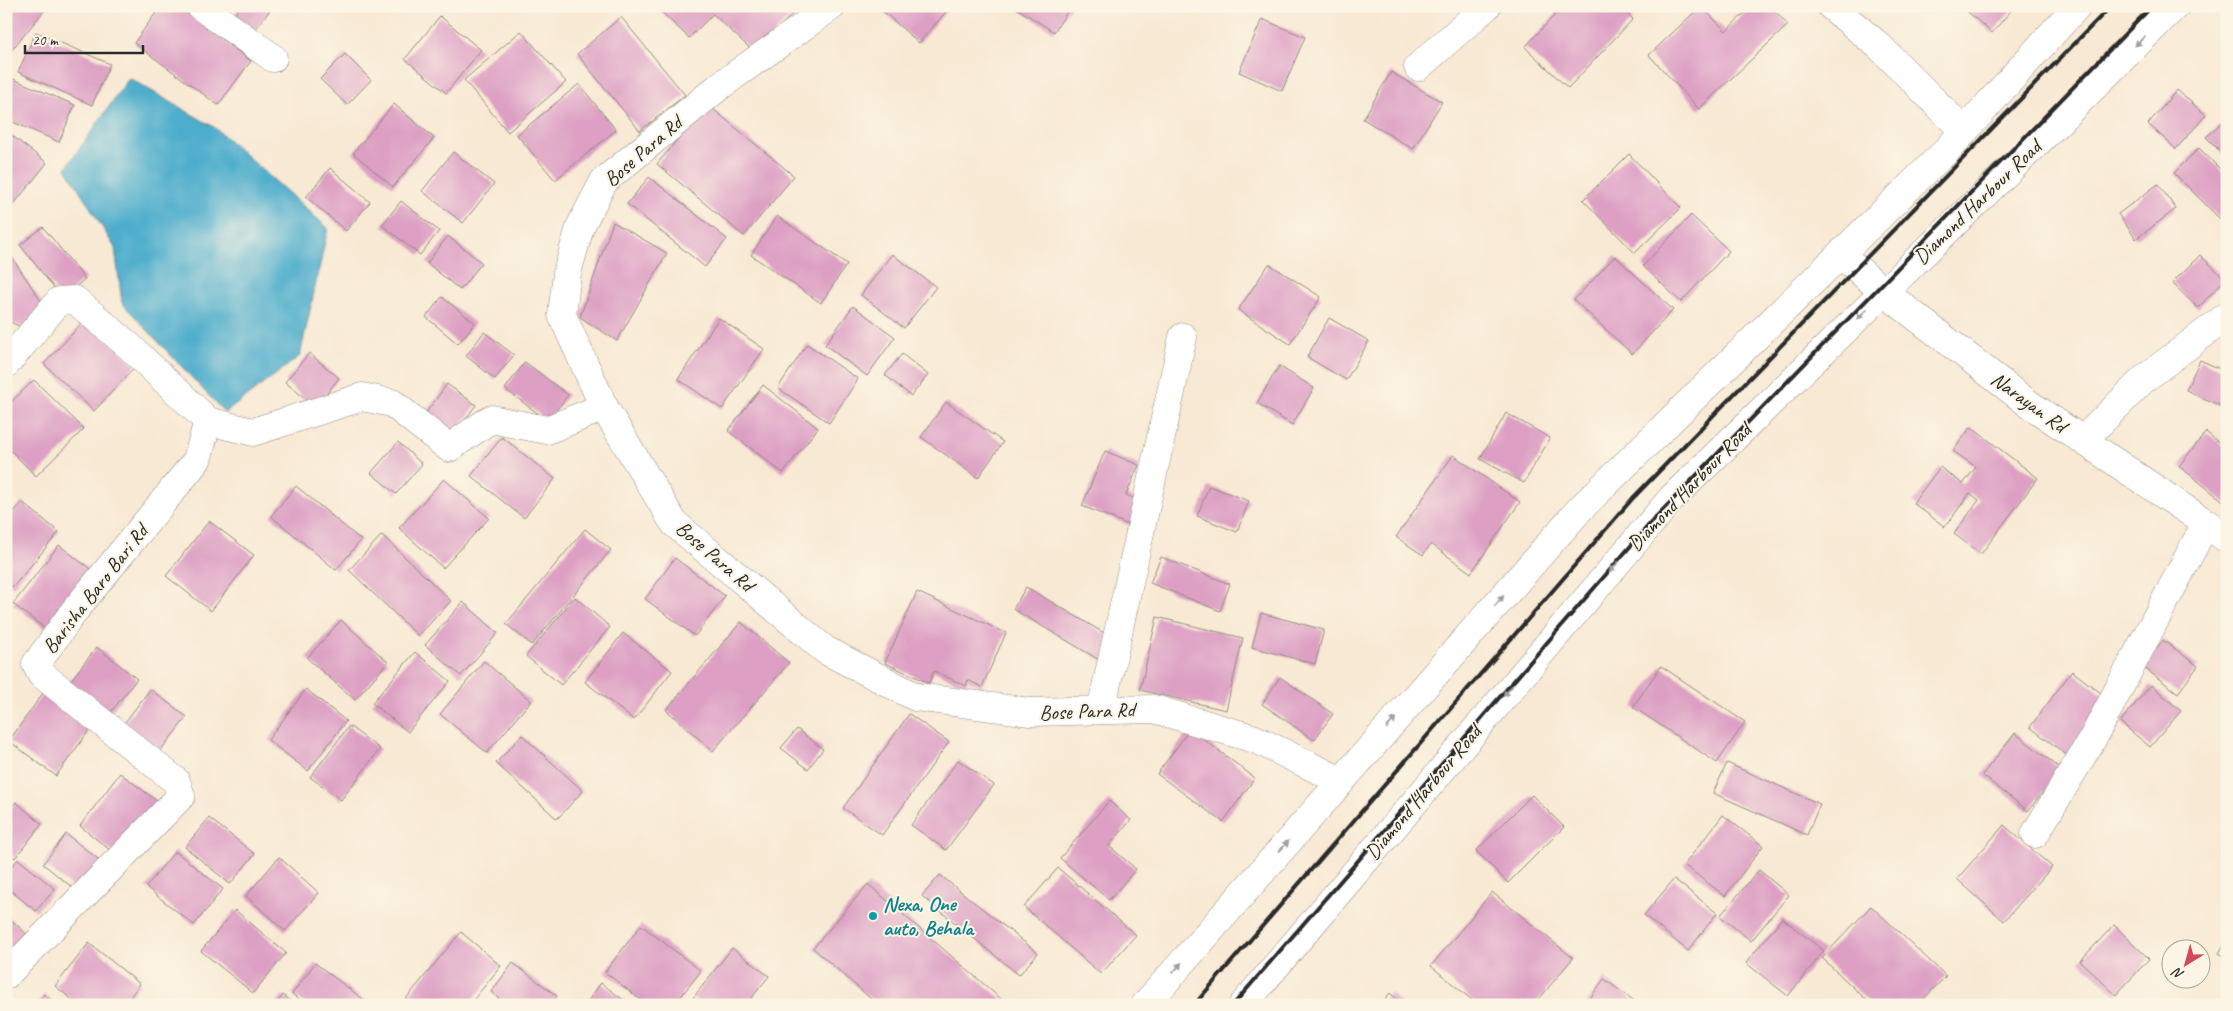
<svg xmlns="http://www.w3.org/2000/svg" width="2233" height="1011" font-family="Caveat,sans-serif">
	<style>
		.water { fill: #4dadcc; stroke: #3c6c7c }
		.building { fill: #dda0c4 }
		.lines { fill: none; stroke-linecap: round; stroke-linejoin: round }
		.minor-casing { stroke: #928a80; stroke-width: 29 }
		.highway-casing { stroke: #928a80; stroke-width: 29 }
		.minor { stroke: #fff; stroke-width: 28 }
		.highway { stroke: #fff; stroke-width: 28 }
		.rail { stroke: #2b2b2b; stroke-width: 4 }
		.oneway { fill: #a0a0a0 }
		.culture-dot { fill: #0f9aa8; stroke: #fcf5e5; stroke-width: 2 }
		.labels { text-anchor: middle; stroke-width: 4; stroke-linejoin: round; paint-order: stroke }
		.street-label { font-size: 21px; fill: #2b2b2b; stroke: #fcf5e5 }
		.culture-label { font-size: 21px; font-weight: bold; fill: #0d838f; stroke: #fcf5e5; text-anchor: start }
	</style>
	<rect width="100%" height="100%" fill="#fcf5e5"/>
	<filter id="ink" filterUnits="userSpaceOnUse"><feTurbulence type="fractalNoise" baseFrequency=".02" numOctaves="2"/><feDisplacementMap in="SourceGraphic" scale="10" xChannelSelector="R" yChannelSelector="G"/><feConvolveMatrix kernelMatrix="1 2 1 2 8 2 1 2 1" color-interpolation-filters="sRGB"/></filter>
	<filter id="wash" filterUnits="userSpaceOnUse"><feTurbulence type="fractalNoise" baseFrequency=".0096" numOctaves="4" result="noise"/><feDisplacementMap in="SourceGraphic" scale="20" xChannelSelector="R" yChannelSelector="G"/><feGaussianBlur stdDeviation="1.12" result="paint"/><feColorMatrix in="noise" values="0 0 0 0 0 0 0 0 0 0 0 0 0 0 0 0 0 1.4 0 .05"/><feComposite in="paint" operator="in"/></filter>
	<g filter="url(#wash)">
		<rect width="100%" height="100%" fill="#f8e9d4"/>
		<path class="water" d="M129,78L214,127L328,228L300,356L225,413L122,303L115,248L66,168Z"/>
		<g id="blocks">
			<g class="building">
				<path d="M6,6H48L6,57Z"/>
				<path d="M161,6H177L251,61L218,105L134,43Z"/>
				<path d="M233,6H273L254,31L234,15L238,10Z"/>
				<path d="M655,6H796L798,8L755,53L713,14L689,38Z"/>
				<path d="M877,6H951L919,43Z"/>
				<path d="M1013,6H1071L1054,32Z"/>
				<path d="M1563,6H1619L1633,19L1568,88L1525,47Z"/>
				<path d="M1701,6L1726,31L1752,6H1770L1788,25L1699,109L1649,55Z"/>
				<path d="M1961,6H2015L1992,33Z"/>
				<path d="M440,16L481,50L446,93L405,59Z"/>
				<path d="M621,17L685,95L640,131L577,54Z"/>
				<path d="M1262,19L1305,37L1282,91L1239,72Z"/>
				<path d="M521,31L566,82L508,132L464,80Z"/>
				<path d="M36,32L110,64L92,105L18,72Z"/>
				<path d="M345,54L371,80L347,105L320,79Z"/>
				<path d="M1391,72L1442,102L1413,149L1363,119Z"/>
				<path d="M6,76L75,105L59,142L6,119Z"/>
				<path d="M579,84L616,130L555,180L517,135Z"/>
				<path d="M2177,90L2206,115L2176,149L2148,124Z"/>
				<path d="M394,104L434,138L393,187L353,153Z"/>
				<path d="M707,104L794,176L744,236L657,164Z"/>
				<path d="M2227,118V158L2206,137Z"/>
				<path d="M6,131L47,163L14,204L6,198Z"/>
				<path d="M2199,148L2227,176V212L2220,219L2174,173Z"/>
				<path d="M453,152L494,184L463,223L422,191Z"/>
				<path d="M1629,154L1681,208L1635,253L1583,200Z"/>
				<path d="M330,168L370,202L346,231L306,197Z"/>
				<path d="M649,177L727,239L705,267L627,204Z"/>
				<path d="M2158,184L2176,209L2136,239L2118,214Z"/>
				<path d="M401,201L439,231L420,255L382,225Z"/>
				<path d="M1691,215L1729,251L1681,302L1643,266Z"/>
				<path d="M777,216L847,264L821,303L751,255Z"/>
				<path d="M613,222L667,253L617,341L580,317Z"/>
				<path d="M43,227L85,279L62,298L20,245Z"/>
				<path d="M448,236L482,263L460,290L427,263Z"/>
				<path d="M9,253L45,307L28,329L6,321V256Z"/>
				<path d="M892,254L936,287L904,328L861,295Z"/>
				<path d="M2200,255L2225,279L2198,308L2172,283Z"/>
				<path d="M1615,256L1673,310L1632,354L1574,300Z"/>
				<path d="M1269,264L1321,297L1290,344L1238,310Z"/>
				<path d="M442,297L475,323L458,344L426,317Z"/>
				<path d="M853,306L895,337L867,376L825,345Z"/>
				<path d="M719,318L764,349L722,409L678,379Z"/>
				<path d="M1329,318L1369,341L1346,380L1307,357Z"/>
				<path d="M86,319L136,366L94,411L44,364Z"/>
				<path d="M484,332L514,355L495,379L466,356Z"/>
				<path d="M807,344L858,379L829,423L778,388Z"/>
				<path d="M309,353L339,378L316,407L285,382Z"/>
				<path d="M902,354L928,375L911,396L885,375Z"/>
				<path d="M2200,360L2227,372V409L2186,390Z"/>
				<path d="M525,362L568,395L548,421L505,389Z"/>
				<path d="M1279,366L1314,388L1292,425L1257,403Z"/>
				<path d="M34,380L84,429L36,476L6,446V407Z"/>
				<path d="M447,384L476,405L454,435L425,414Z"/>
				<path d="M763,385L818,428L783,473L728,431Z"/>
				<path d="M946,402L1003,442L978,478L921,437Z"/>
				<path d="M1506,413L1550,438L1524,483L1480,459Z"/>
				<path d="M1971,427L2038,478L1981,554L1954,534L1979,500L1970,493L1945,527L1913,503L1940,467L1963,484L1976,467L1953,451Z"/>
				<path d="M2206,432L2227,449V504L2179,466Z"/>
				<path d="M502,437L555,479L524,518L471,476Z"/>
				<path d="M398,442L422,464L396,494L371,473Z"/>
				<path d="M1105,451L1139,465L1126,495L1141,501L1131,526L1082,506Z"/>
				<path d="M1453,455L1520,502L1471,573L1431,544L1423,555L1396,537Z"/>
				<path d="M444,479L489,518L443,568L399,528Z"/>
				<path d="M296,486L361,540L336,570L271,516Z"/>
				<path d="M1209,486L1249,501L1237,532L1197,516Z"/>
				<path d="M22,502L59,532L13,587L6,581V521Z"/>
				<path d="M209,521L254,555L211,611L166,576Z"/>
				<path d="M585,529L611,550L532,645L506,624Z"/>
				<path d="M382,535L451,601L418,636L349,570Z"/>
				<path d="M59,545L94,572L48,631L13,604Z"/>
				<path d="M1161,557L1230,584L1220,611L1150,583Z"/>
				<path d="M675,558L725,596L695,636L645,599Z"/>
				<path d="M1026,587L1116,640L1103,662L1013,609Z"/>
				<path d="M917,592L1006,633L982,687L968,680L966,686L934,671L929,683L885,663Z"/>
				<path d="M575,597L610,627L561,685L526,656Z"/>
				<path d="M463,602L498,633L461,676L425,645Z"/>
				<path d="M1261,613L1324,630L1315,664L1252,647Z"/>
				<path d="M1157,617L1243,638L1226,710L1140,690Z"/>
				<path d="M341,620L388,662L355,700L307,658Z"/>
				<path d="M741,622L789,663L713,751L666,710Z"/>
				<path d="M623,633L672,671L634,720L585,682Z"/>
				<path d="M2163,640L2198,666L2178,693L2143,667Z"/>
				<path d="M97,647L137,679L103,722L63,690Z"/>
				<path d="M415,652L450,681L408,732L372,703Z"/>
				<path d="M484,661L531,701L487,753L440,714Z"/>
				<path d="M1661,666L1745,722L1717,763L1633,707Z"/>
				<path d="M2072,671L2110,700L2068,756L2030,727Z"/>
				<path d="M1280,677L1333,714L1314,740L1262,704Z"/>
				<path d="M2151,685L2181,711L2150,747L2120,722Z"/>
				<path d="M150,689L187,717L152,761L117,733Z"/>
				<path d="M306,689L346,721L308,771L268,740Z"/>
				<path d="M43,693L91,728L56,776L9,741Z"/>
				<path d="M909,714L949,742L882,835L843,808Z"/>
				<path d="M349,726L380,749L341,800L310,777Z"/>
				<path d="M797,729L823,749L808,769L781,748Z"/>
				<path d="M1190,729L1255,778L1223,822L1157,774Z"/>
				<path d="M2015,733L2061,769L2028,811L1982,775Z"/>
				<path d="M522,735L583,791L557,819L496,763Z"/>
				<path d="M958,760L994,785L946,850L911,825Z"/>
				<path d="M1727,763L1820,804L1807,835L1713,793Z"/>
				<path d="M120,773L157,801L115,854L80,826Z"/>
				<path d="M1532,795L1564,827L1508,883L1476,851Z"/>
				<path d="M1109,801L1131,820L1109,846L1136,869L1109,900L1060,858Z"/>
				<path d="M16,802L42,824L15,858L6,851V814Z"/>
				<path d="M1723,815L1763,846L1725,896L1684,865Z"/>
				<path d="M209,818L255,854L230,884L185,847Z"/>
				<path d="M2004,825L2052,867L2004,921L1957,879Z"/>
				<path d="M66,834L102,862L78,892L43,864Z"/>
				<path d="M175,851L223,889L194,925L146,887Z"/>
				<path d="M279,857L319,893L285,931L246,896Z"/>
				<path d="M18,859L55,889L36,911L6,887V873Z"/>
				<path d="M1058,868L1136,935L1101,974L1024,907Z"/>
				<path d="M1759,870L1789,895L1751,941L1720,916Z"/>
				<path d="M940,875L1038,953L1019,975L922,896Z"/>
				<path d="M1674,879L1717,913L1688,951L1644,915Z"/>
				<path d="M868,884L1008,1005H878L813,948Z"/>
				<path d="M1492,892L1573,958L1534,1005H1478L1431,966Z"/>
				<path d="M1871,906L1946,976L1918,1005H1872L1822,958Z"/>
				<path d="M235,910L286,953L253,993L201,951Z"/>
				<path d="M6,915L31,938L6,966Z"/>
				<path d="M1782,918L1824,951L1788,996L1746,963Z"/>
				<path d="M641,925L701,971L674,1005H647L605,972Z"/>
				<path d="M2114,925L2149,959L2116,995L2080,961Z"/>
				<path d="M461,932L501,966L469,1005H411L405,1000Z"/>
				<path d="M2227,940V958L2219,953Z"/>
				<path d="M89,943L140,984L124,1005H79L55,986Z"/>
				<path d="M732,948L769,976L746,1005H702L693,998Z"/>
				<path d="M315,963L371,1005H307L292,994Z"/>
				<path d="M513,963L557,996L550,1005H507L491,992Z"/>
				<path d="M1604,979L1640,1005H1585Z"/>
				<path d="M601,983L630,1005H585Z"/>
				<path d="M1390,993L1404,1005H1380Z"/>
				<path d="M44,994L56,1005H35Z"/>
				<path d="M283,995L295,1005H275Z"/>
			</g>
		</g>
	</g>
	<g filter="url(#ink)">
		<use href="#blocks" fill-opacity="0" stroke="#928a80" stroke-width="1"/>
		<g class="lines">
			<defs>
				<g id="minor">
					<path d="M200,6L273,58"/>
					<path d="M832,6L721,85L604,181L580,227L567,273L562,315L604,407L674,523L825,650L916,697L1030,712L1154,709L1255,739L1341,781"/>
					<path d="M1831,6L1879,46L1964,131"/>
					<path d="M1418,67L1487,6"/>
					<path d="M1840,254L1884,292L2029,404L2206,523L2227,539"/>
					<path d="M6,364L59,301L75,300L129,346L208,421L197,460L75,610L36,664L41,674L176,781L181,796L6,975"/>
					<path d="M208,421L253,432L362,397L392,403L449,448L491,419L547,430L604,407"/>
					<path d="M2083,440L2144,379L2227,316"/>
					<path d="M1101,710L1183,337"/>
					<path d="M2035,834L2093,738L2206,523"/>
				</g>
				<g id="highway">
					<path d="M1145,1005L1580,509L1948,149L2077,6"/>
					<path d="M1243,1005L1672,498L2032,148L2175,6"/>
				</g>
			</defs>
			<use href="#minor" class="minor-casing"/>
			<use href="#highway" class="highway-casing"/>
			<use href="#minor" class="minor"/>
			<use href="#highway" class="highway"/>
			<g class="rail">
				<path d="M1194,1005L1633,498L2111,6"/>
				<path d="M1233,1005L1654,519L2152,6"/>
			</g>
		</g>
		<defs><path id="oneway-solid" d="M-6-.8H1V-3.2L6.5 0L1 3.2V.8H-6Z" transform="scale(1.25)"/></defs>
		<g class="oneway">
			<use href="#oneway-solid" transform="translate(2140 41) rotate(135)"/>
			<use href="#oneway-solid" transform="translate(1862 314) rotate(136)"/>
			<use href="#oneway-solid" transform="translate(1614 567) rotate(130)"/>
			<use href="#oneway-solid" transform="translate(1499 601) rotate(-49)"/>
			<use href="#oneway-solid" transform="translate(1508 691) rotate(130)"/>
			<use href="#oneway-solid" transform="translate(1391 723) rotate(-49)"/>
			<use href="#oneway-solid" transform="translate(1284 846) rotate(-49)"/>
			<use href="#oneway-solid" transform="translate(1177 968) rotate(-49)"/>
		</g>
	</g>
	<circle class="culture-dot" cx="873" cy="916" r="5"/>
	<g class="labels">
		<g class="street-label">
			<text transform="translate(643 151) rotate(-41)" y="7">Bose Para Rd</text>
			<text transform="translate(1977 202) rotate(-44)" y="7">Diamond Harbour Road</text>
			<text transform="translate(2029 402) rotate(36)" y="7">Narayan Rd</text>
			<text transform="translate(1689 487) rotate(-46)" y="7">Diamond Harbour Road</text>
			<text transform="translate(715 556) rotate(41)" y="7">Bose Para Rd</text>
			<text transform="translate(95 589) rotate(-52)" y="7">Barisha Baro Bari Rd</text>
			<text transform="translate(1087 711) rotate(-2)" y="7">Bose Para Rd</text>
			<text transform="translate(1423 792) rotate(-50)" y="7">Diamond Harbour Road</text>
		</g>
		<g class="culture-label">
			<text x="883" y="911">Nexa, One<tspan x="883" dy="24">auto, Behala</tspan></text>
		</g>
	</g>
	<rect width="2233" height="1011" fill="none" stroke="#fcf5e5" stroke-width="25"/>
	<g transform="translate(2186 964) rotate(217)"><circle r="24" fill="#fcf5e5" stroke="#a8a49b"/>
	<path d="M0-4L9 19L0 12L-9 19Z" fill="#d1495b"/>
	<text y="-8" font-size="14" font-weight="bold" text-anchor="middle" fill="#2b2b2b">N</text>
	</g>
	<path d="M25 45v8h118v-8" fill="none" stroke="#2b2b2b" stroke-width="2.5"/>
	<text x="32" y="45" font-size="15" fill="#2b2b2b" stroke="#fcf5e5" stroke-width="4" paint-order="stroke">20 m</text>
</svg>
